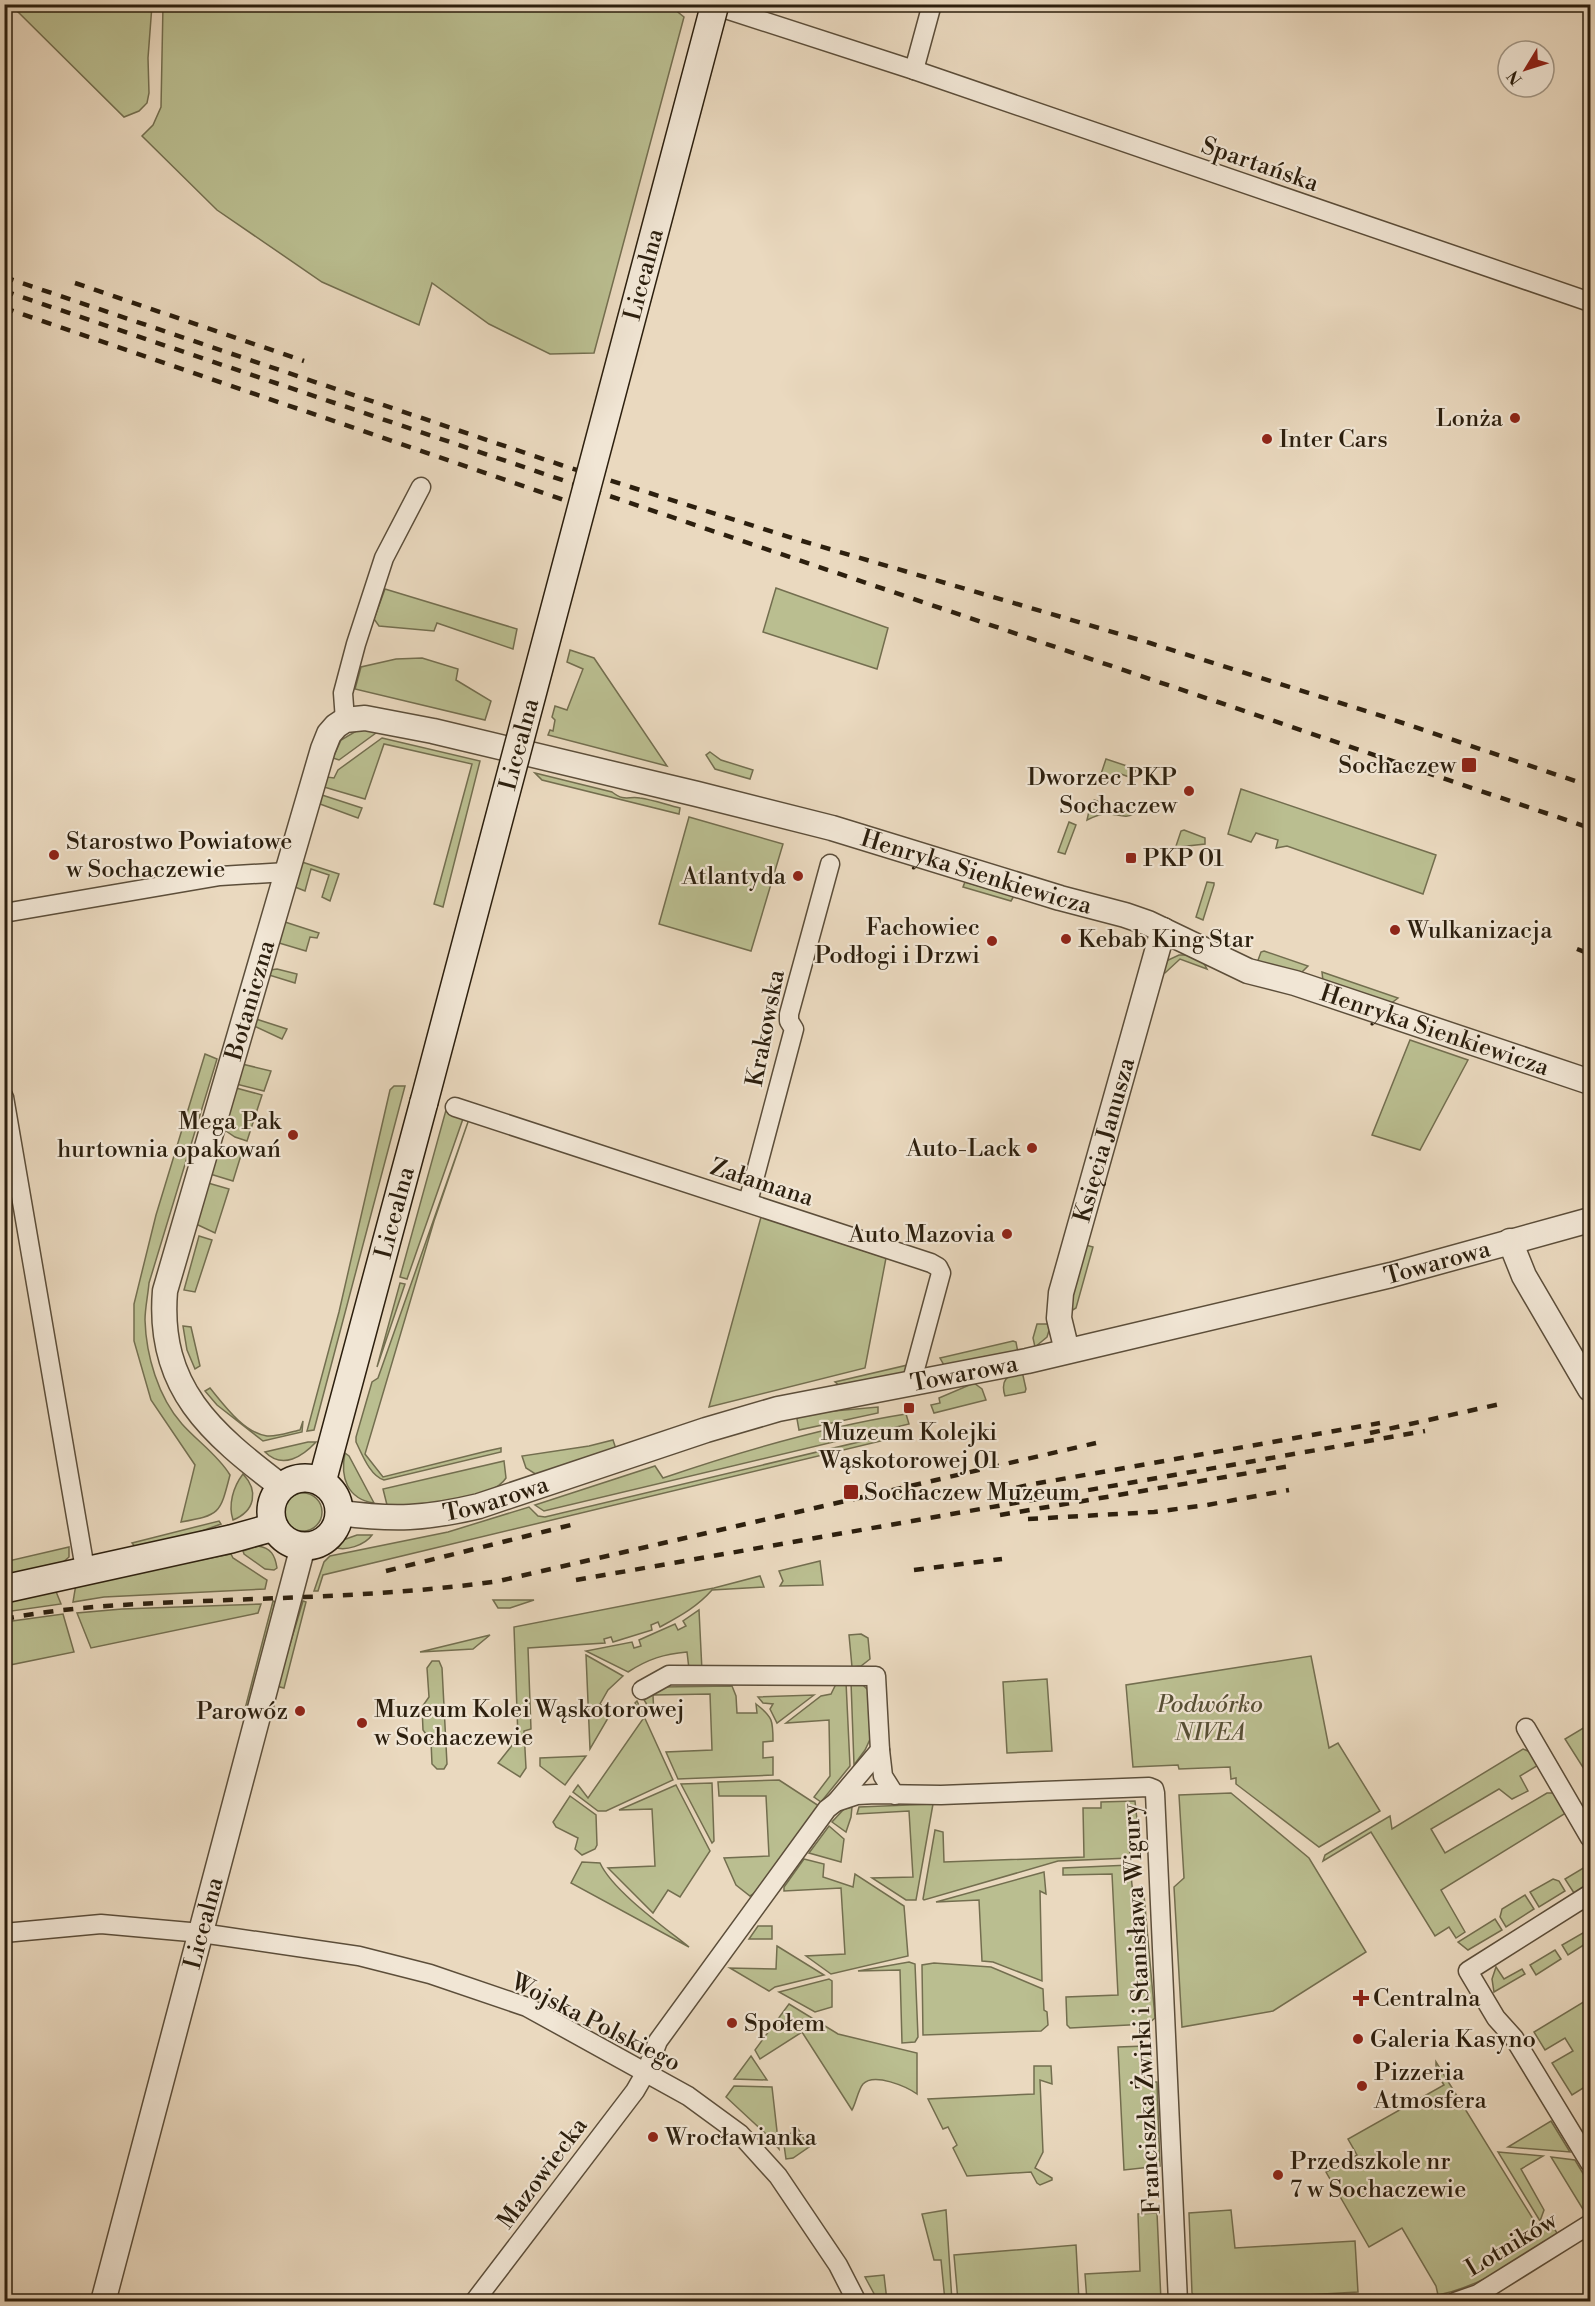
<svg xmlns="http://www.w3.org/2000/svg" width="1595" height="2306" font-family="'Libre Bodoni',serif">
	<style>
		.green { fill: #babe90; stroke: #736e4f; stroke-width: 1.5 }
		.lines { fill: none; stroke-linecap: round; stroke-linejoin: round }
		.minor-casing { stroke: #5c4e3a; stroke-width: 21 }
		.tertiary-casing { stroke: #5c4e3a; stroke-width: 27 }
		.secondary-casing { stroke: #2c1f0e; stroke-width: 30 }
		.minor { stroke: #f1e6d5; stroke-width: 18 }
		.tertiary { stroke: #f1e6d5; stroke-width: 24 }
		.secondary { stroke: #f1e6d5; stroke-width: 27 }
		.rail { stroke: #2c1f0e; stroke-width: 4.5; stroke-dasharray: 10 10; stroke-linecap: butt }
		.secondary-bridge-casing { stroke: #2c1f0e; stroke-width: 30; stroke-linecap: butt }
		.secondary-bridge { stroke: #f1e6d5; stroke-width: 27 }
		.poi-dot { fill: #8f2418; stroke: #f1e6d5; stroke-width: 2 }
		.labels { text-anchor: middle; stroke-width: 4.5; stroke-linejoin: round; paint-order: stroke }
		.street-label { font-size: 24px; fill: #2c1f0e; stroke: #f1e6d5 }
		.poi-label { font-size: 24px; fill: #2c1f0e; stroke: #f1e6d5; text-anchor: start }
		.park-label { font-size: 24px; font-style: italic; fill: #574f35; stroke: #f1e6d5 }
	</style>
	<rect width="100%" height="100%" fill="#ead9bf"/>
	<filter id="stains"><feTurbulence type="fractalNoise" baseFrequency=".00333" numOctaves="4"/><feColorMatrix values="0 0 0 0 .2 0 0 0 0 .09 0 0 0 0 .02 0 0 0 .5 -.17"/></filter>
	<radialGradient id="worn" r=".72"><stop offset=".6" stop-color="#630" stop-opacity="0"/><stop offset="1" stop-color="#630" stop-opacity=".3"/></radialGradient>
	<g class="green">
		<path d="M11,5H152L148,58L149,93L147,103L139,111L124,117Z"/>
		<path d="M669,5L684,17L594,353L550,354L489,324L432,283L419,325L322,282L217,210L142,136L153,125L161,107L163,5Z"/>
		<path d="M776,588L888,628L877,669L763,632Z"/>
		<path d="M385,589L517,629L513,649L437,623L434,631L379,626L374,619Z"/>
		<path d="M570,650L594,658L667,766L548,735L550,730L553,731L555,720L552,717L555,706L567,710L583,669L567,662Z"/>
		<path d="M422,658L458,669L456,680L491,701L485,720L355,689L361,667L396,659Z"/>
		<path d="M358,730H380L339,760L333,758L341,740Z"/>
		<path d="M382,738L480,761L443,907L434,904L472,764L384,744L365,799L324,787L327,777L334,778L338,770Z"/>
		<path d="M710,752L721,760L753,770L750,779L715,769L706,755Z"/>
		<path d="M1106,759L1136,769L1132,778L1118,773L1113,784L1103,780L1101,774Z"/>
		<path d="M535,773L612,792C625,802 628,796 640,798C654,800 667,805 680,808L679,814L542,780Z"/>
		<path d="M1241,789L1436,855L1423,894L1287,846L1276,848L1278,840L1256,833L1251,842L1228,834Z"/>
		<path d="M322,795L362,808L358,818L320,804Z"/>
		<path d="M1094,800L1135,813C1126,820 1116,813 1106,814C1099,814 1093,817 1087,820L1091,802Z"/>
		<path d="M689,817L783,844L751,951L659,924Z"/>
		<path d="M1069,822L1076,825L1065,854L1058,852Z"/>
		<path d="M1184,830L1205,838V844L1178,847L1176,846L1181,831Z"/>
		<path d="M302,862L339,874L330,901L322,897L329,875L311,869L305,891L295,887Z"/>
		<path d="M965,882L1014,896L1011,901L963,887Z"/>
		<path d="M1207,882L1214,883V885L1203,920L1196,917Z"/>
		<path d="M285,922L319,933L317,938L310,937L306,951L279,943Z"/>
		<path d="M1264,951L1308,966L1300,974L1257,963L1261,952Z"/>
		<path d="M1179,955H1186L1202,960L1207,969L1180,959L1165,973L1160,971L1166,961Z"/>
		<path d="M277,969L297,974L295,983L269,975L270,970Z"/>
		<path d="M1322,972L1398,998L1389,1005L1323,981Z"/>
		<path d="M256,1019L287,1029L282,1039L254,1026Z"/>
		<path d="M1410,1040L1468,1060L1420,1150L1372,1135Z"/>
		<path d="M205,1054L217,1059L149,1283C148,1295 145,1308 145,1320C146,1355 158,1397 182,1424C197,1441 218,1455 230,1475C220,1514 220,1515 181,1522L195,1465L151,1400L134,1341V1304L156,1215Z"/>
		<path d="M242,1064L271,1071L264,1091L236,1084Z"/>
		<path d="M394,1086H405L314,1430L307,1431L339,1312L390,1090Z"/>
		<path d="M236,1088L262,1095L247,1141L235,1137L223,1129Z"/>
		<path d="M446,1110L465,1113L407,1279L400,1277Z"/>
		<path d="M468,1122L434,1221L365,1454L383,1477L487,1451L501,1448V1452L384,1480C370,1476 362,1454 356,1442V1437L372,1382L378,1378Z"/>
		<path d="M225,1147L242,1152L233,1181L210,1174L218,1151Z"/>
		<path d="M208,1183L229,1189L215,1233L196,1224Z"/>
		<path d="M761,1217L886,1258L865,1368L709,1407Z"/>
		<path d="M199,1236L212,1240L195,1292L184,1290Z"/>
		<path d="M1082,1244L1093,1247L1076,1308L1071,1311L1069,1302Z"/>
		<path d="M400,1283L405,1284L377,1367Z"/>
		<path d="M1037,1324H1051L1047,1337L1035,1347L1033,1338Z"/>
		<path d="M183,1326L191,1327L200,1366L195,1369L187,1350Z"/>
		<path d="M1013,1341L1016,1342L1018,1353L945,1367L940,1358Z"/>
		<path d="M912,1364L906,1374L840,1386L835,1382Z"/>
		<path d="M1022,1371L1026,1389L1025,1392L1005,1396C1000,1380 1007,1375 1022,1371Z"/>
		<path d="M974,1383L982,1389L986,1400L934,1413L931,1405L940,1403L939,1398Z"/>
		<path d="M210,1388C224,1405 244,1433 267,1436C277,1437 290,1432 300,1430L303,1421L302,1432L263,1441L217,1405L205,1391Z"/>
		<path d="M878,1407V1413L799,1430L797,1419L801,1414Z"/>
		<path d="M906,1414L909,1424L544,1511L535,1505L655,1466L663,1478C742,1451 823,1427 906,1414Z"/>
		<path d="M909,1430L910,1434L323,1575L318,1591H314L324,1562L330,1556L448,1532L529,1507L538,1516L545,1517Z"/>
		<path d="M613,1440L616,1449L537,1475L526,1468L522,1456L589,1446Z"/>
		<path d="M308,1442H316C303,1456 283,1470 265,1452Z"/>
		<path d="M345,1453L349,1456L374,1503C347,1499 340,1477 345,1453Z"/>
		<path d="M504,1461L506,1478C491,1502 415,1506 387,1505L383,1489Z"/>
		<path d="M243,1474C259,1491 255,1511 233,1520C228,1505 233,1487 243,1474Z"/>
		<circle cx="303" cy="1512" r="19"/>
		<path d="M219,1521L221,1524L188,1536L136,1548L132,1543Z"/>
		<path d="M357,1535H372C365,1545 345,1552 334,1547L343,1540Z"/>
		<path d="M258,1546C271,1548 275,1555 277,1568L274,1570L265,1569L244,1554L243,1551Z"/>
		<path d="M69,1547V1557L62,1563L5,1577L4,1562Z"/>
		<path d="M231,1554L233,1558L267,1580L265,1589L104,1597L73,1602L76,1584Z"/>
		<path d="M820,1561L823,1585L780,1586L783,1581L779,1571Z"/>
		<path d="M760,1576L764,1587L712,1590C697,1607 680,1616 660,1627L658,1622L651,1625L652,1630L613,1642L611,1637L604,1639L605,1643L528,1648L531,1729L524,1731L526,1768L520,1777L498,1763L518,1738L514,1627L714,1588Z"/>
		<path d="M55,1589L61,1604L5,1612L4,1601Z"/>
		<path d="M493,1600H534L510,1608H498Z"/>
		<path d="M273,1601L275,1602L252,1710L245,1709Z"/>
		<path d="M303,1601L306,1602L284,1688L280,1687L278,1684Z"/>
		<path d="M261,1604L258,1613L91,1648L77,1613L122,1609Z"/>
		<path d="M699,1610L702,1671L689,1669L687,1652C664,1654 648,1659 628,1672L586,1651L632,1642L634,1648L641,1646L639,1640L675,1624L678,1630L686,1626L683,1621Z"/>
		<path d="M63,1614L74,1652L5,1666V1622Z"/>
		<path d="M861,1634L868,1638L870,1659L861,1666L852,1667L849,1635Z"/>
		<path d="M490,1635L473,1649L420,1652Z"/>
		<path d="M586,1655L623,1676L608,1690L600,1704L611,1713L590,1749Z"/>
		<path d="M1311,1656L1329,1748L1338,1743L1380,1811L1319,1847L1236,1784V1778L1231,1779L1230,1767L1179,1769L1178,1765L1133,1767L1126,1685Z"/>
		<path d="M432,1661H439L442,1668L447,1764L444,1769H437L432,1764L431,1741L423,1730L422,1707L429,1697L427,1668Z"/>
		<path d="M1047,1679L1052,1751L1007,1753L1003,1682Z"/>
		<path d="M837,1682H846L850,1766L821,1802L814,1797L830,1776L829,1720L786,1723L821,1696L831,1694Z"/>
		<path d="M851,1682L862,1684L869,1691L872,1735L865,1750L854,1765Z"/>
		<path d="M732,1686L736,1696L737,1713H757L756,1704C773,1717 773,1721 773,1741L763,1742V1758L773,1757V1775L678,1779L666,1752L712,1750L710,1694L653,1695L654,1717L643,1698L661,1687Z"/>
		<path d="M814,1695L777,1723L770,1709L773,1704L763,1703L758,1697Z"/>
		<path d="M637,1701L673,1780L606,1811H598L573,1792L578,1785L588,1798L643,1719L635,1703Z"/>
		<path d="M1590,1724V1765L1584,1769L1565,1739Z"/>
		<path d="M1523,1749L1533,1753L1540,1764L1520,1776L1528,1791L1512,1799L1499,1789L1431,1829L1445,1853L1547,1793H1558L1569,1811L1441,1890L1465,1932L1456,1938L1449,1927L1435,1936L1371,1832L1323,1861L1325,1855L1390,1816L1392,1829Z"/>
		<path d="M586,1756L565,1785L540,1766V1758Z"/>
		<path d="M779,1780L819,1806L755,1893L750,1896L736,1885L724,1858L769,1856L766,1796H719L718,1782Z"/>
		<path d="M712,1783L714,1841L712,1843L681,1784Z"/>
		<path d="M676,1785L710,1851L680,1897L668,1890L653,1913L608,1868L655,1866L652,1809L619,1810Z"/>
		<path d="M1231,1793L1309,1858L1366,1952L1273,2011L1182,2027L1174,1887L1184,1878L1179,1795Z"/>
		<path d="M570,1796L596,1815L597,1845L595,1849L582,1855L575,1849L578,1838L556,1827L553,1822Z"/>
		<path d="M1135,1801L1139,1839L1129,1840L1130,1858L1058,1861L924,1900L923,1899L935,1830L943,1832L944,1862L1084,1857L1083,1808H1101V1802Z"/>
		<path d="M933,1804L916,1900H906L872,1878L913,1877L909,1811L857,1814L859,1807Z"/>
		<path d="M852,1807L851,1817L846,1832L832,1822L844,1809Z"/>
		<path d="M829,1826L844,1839L841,1862L809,1853Z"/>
		<path d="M804,1859L824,1864L823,1877L853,1887L855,1874L904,1906L908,1956L831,1974L806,1956L845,1954L841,1888L784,1891V1887Z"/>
		<path d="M582,1862L600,1863C613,1891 664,1927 689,1947L571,1883Z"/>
		<path d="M1590,1864V1883L1574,1893L1565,1879Z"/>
		<path d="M1130,1865L1133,1895H1144L1155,2018L1148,2024L1070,2028L1067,2025L1066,1997L1118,1995L1112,1874L1063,1875V1868Z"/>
		<path d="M1044,1872L1046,1894L1040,1891L1042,1981L993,1962L982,1961L979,1900L936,1902Z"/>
		<path d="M1553,1879L1559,1881L1565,1891L1539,1907L1530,1892Z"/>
		<path d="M1525,1895L1534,1909L1506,1927L1500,1917L1502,1909Z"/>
		<path d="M1495,1919L1502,1930L1468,1950L1458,1942Z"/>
		<path d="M758,1926H772V1939H749Z"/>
		<path d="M1588,1930L1590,1934V1941L1568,1955L1562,1945Z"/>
		<path d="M777,1946L824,1975L775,1987L769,1991L730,1968L776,1969Z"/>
		<path d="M1555,1950L1561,1959L1536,1975L1530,1965Z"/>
		<path d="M909,1962L915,1964L918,2037L915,2042L902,2043L900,1970L858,1971Z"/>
		<path d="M934,1963L991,1967L1043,1989L1044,2010L1047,2012L1048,2025L1041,2031L923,2035L922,1965Z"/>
		<path d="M1496,1967L1504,1979L1522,1969L1525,1974L1494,1992L1492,1979Z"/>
		<path d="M829,1979L832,1981V2007L815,2012L779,1992Z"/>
		<path d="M1590,1998V2093L1587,2095L1583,2088L1572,2095L1552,2063L1573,2051L1565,2038L1545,2050L1534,2032Z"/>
		<path d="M789,2004L838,2034L917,2053V2094C907,2087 874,2072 863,2084C858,2090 856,2103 852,2110L802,2032L760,2059L755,2050Z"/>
		<path d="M1146,2046L1150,2047L1151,2067L1144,2068L1145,2082H1157L1160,2166L1124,2170L1118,2047Z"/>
		<path d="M751,2056L767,2080L734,2079Z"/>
		<path d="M1436,2062L1538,2227L1554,2228L1558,2235C1520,2259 1483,2286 1438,2295L1436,2286L1402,2228L1369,2247L1326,2172L1357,2155L1348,2139L1444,2085L1436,2072Z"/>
		<path d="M1034,2066H1051L1052,2084L1040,2080L1043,2152L1035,2168L1052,2178V2180L1040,2185L1037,2183L1031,2172L967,2176L953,2148L957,2145L948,2127L943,2129L928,2099L1034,2094Z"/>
		<path d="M734,2086L772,2087L779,2149L767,2135L726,2097Z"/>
		<path d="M1551,2121L1570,2152L1508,2147Z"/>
		<path d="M798,2129L809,2147L793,2158L786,2159L783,2138Z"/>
		<path d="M1498,2152L1543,2156L1521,2169L1544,2210L1540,2221Z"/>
		<path d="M1551,2157L1575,2160L1590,2185L1587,2209L1584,2211Z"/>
		<path d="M946,2210L952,2301H945L941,2260H934L922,2214Z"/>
		<path d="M1231,2210L1235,2248L1355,2241L1358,2292L1199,2301L1192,2293L1189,2213Z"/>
		<path d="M1157,2213L1161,2301H1087L1085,2274L1140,2271L1138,2214Z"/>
		<path d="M1076,2245L1079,2301H958L954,2255Z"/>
		<path d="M884,2275L887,2301H878L865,2277Z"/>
	</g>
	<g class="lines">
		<defs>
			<g id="minor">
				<path d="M710,4L914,70"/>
				<path d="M932,4L914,70L1590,302"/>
				<path d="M345,720L343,693L356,644L384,558L421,487"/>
				<path d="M4,913L220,876L287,872"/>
				<path d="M4,1097L85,1569"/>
				<path d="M455,1107L931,1263L938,1267L941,1273L911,1384"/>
				<path d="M748,1202L794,1029L789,1021V1014L830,864"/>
				<path d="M642,1690L669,1675L876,1676L880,1750L836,1802"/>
				<path d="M1526,1728L1590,1838"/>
				<path d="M880,1750L883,1776L895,1795"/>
				<path d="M1590,1894L1468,1971L1496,2018L1514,2038L1590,2163"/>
				<path d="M4,1933L101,1924L201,1933L359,1956L430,1974L527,2007L688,2096L740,2134L778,2176L838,2265L857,2302"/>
				<path d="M474,2302L635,2091L646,2072L658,2041L827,1809L836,1802L857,1795L876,1794L941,1795L1149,1787L1154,1789L1155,1793L1178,2302"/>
				<path d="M1455,2302L1478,2294L1590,2224"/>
			</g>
			<g id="tertiary">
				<path d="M1510,1241L1524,1276L1590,1389"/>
				<path id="s1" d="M1067,1351L1059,1318L1061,1293L1163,930"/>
				<path id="s2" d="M282,1487C211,1433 157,1388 165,1291L323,749L329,734L336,726L345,720L365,718L433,731L697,794L832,828L1060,898L1125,915L1148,923L1248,971L1295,983L1590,1082"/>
				<path id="s3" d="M340,1513C394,1520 425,1519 479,1506L706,1430L778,1409L1027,1361L1391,1275L1590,1220"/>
				<path id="s4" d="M103,2302L303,1546"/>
			</g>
			<g id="secondary">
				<circle cx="305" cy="1512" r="34"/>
				<path id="s5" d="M322,1482L424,1102"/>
				<path d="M4,1589L231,1539L274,1527"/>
			</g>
		</defs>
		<use href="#minor" class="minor-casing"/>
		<use href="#tertiary" class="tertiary-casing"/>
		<use href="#secondary" class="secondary-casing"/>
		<use href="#minor" class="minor"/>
		<use href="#tertiary" class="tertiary"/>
		<use href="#secondary" class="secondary"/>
		<g class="rail">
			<path d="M4,277L561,465L792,538L1150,643L1388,718L1590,786"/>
			<path d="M75,283L304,361"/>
			<path d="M4,291L1590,828"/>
			<path d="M4,308L573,503"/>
			<path d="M1577,949L1590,954"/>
			<path d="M1370,1433L1500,1404"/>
			<path d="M997,1492L1028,1485L1380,1423"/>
			<path d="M1000,1515L1290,1466"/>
			<path d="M1028,1519L1154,1512L1207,1505L1289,1490"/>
			<path d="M914,1570L1002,1559"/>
			<path d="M386,1571L579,1523"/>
			<path d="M576,1580L1425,1431"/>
			<path d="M4,1619C71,1606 137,1604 204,1601C302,1597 401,1595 499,1581L1096,1443"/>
		</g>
		<defs>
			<g id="secondary-bridge">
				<path id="s6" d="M424,1102L715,4"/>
			</g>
		</defs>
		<use href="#secondary-bridge" class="secondary-bridge-casing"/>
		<use href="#secondary-bridge" class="secondary-bridge"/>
	</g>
	<g class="poi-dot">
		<circle cx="1515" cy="418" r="6"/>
		<circle cx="1267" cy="439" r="6"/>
		<rect x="1461" y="757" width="16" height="16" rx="3"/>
		<circle cx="1189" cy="791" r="6"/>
		<circle cx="54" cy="855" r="6"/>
		<rect x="1125" y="852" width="12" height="12" rx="3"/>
		<circle cx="798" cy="876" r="6"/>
		<circle cx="1395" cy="930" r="6"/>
		<circle cx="1066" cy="939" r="6"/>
		<circle cx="992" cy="941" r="6"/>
		<circle cx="293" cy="1135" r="6"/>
		<circle cx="1032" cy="1148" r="6"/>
		<circle cx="1007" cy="1234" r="6"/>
		<rect x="903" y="1402" width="12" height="12" rx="3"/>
		<rect x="843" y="1484" width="16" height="16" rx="3"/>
		<circle cx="300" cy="1711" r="6"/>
		<circle cx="362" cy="1723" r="6"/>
		<path d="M1358 1989h6v6h6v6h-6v6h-6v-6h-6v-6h6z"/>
		<circle cx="732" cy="2023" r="6"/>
		<circle cx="1358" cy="2039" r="6"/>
		<circle cx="1362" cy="2086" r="6"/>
		<circle cx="653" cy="2137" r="6"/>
		<circle cx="1278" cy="2175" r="6"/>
	</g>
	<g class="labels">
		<g class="street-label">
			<text transform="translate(1260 164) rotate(19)" y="8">Spartańska</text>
			<text dy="8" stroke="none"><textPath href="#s6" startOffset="856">Licealna</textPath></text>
			<text dy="8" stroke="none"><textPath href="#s6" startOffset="370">Licealna</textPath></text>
			<text dy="8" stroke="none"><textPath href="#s2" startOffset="1494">Henryka Sienkiewicza</textPath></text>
			<text dy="8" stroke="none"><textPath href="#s2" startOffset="544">Botaniczna</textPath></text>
			<text transform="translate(765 1028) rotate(-79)" y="8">Krakowska</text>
			<text dy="8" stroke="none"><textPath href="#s2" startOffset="1980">Henryka Sienkiewicza</textPath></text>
			<text dy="8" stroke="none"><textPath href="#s1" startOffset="218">Księcia Janusza</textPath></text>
			<text transform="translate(762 1182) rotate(18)" y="8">Załamana</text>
			<text dy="8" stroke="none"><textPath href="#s5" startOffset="279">Licealna</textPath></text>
			<text dy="8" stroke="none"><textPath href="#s3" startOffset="1130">Towarowa</textPath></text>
			<text dy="8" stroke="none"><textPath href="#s3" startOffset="644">Towarowa</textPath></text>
			<text dy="8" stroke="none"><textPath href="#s3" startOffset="158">Towarowa</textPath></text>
			<text dy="8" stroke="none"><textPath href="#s4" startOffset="392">Licealna</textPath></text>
			<text transform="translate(1141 2009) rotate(-93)" y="8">Franciszka Żwirki i Stanisława Wigury</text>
			<text transform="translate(596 2022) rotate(27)" y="8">Wojska Polskiego</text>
			<text transform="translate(542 2173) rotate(-53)" y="8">Mazowiecka</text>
			<text transform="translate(1511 2244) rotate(-31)" y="8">Lotników</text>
		</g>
		<g class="poi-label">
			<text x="1503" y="426" text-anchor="end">Lonża</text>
			<text x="1279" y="447">Inter Cars</text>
			<text x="1456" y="773" text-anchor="end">Sochaczew</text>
			<text x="1177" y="785" text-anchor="end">Dworzec PKP<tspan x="1177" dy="28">Sochaczew</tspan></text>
			<text x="66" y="849">Starostwo Powiatowe<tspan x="66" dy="28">w Sochaczewie</tspan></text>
			<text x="1143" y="866">PKP 01</text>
			<text x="786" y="884" text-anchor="end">Atlantyda</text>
			<text x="980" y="935" text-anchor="end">Fachowiec<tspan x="980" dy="28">Podłogi i Drzwi</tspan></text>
			<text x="1407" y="938">Wulkanizacja</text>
			<text x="1078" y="947">Kebab King Star</text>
			<text x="281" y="1129" text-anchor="end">Mega Pak<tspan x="281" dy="28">hurtownia opakowań</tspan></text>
			<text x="1020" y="1156" text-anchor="end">Auto-Lack</text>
			<text x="995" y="1242" text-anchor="end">Auto Mazovia</text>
			<text x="909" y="1440" text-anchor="middle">Muzeum Kolejki<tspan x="909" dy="28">Wąskotorowej 01</tspan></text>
			<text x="864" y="1500">Sochaczew Muzeum</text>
			<text x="374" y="1717">Muzeum Kolei Wąskotorowej<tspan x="374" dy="28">w Sochaczewie</tspan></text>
			<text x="288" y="1719" text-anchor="end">Parowóz</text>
			<text x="1373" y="2006">Centralna</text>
			<text x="744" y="2031">Społem</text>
			<text x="1370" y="2047">Galeria Kasyno</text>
			<text x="1374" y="2080">Pizzeria<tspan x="1374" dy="28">Atmosfera</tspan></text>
			<text x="665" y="2145">Wrocławianka</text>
			<text x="1290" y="2169">Przedszkole nr<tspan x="1290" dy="28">7 w Sochaczewie</tspan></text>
		</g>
		<g class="park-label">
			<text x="1210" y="1712">Podwórko<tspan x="1210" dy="28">NIVEA</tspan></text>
		</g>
	</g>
	<rect width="1595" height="2306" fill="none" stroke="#ead9bf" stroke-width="24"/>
	<rect x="6" y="6" width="1583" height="2294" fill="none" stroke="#2c1f0e" stroke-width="3"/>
	<rect x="12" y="12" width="1571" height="2282" fill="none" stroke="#2c1f0e" stroke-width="1.5"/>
	<g transform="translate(1526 69) rotate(232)"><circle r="28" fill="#f1e6d5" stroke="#a29685" stroke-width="1.5"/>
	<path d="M0-4.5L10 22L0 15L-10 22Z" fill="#8f2418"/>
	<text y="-9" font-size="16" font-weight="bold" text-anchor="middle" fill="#2c1f0e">N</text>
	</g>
	<rect width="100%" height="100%" filter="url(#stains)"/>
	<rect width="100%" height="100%" fill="url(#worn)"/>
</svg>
